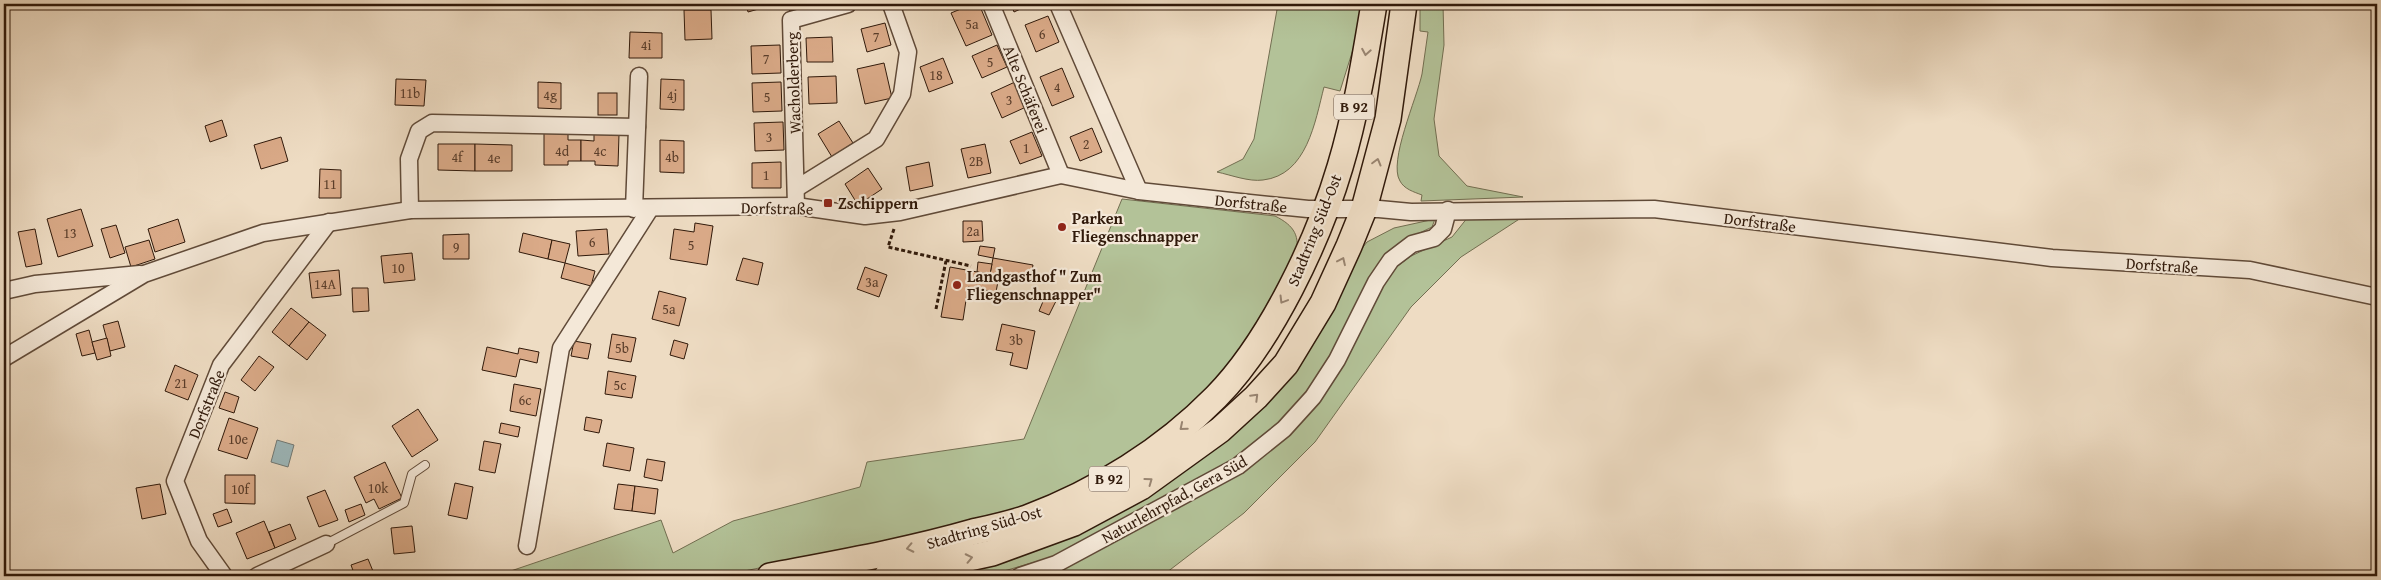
<svg xmlns="http://www.w3.org/2000/svg" width="2381" height="580" font-family="'Gentium Book Plus',serif">
	<style>
		.green { fill: #b3c298; stroke: #726e51 }
		.water { fill: #9db9bd; stroke: #717975 }
		.building { fill: #daaa88; stroke: #30190a }
		.lines { fill: none; stroke-linecap: round; stroke-linejoin: round }
		.lane-casing { stroke: #604a38; stroke-width: 10 }
		.street-casing { stroke: #604a38; stroke-width: 19 }
		.primary-casing { stroke: #30190a; stroke-width: 28 }
		.path { stroke: #30190a; stroke-width: 3; stroke-dasharray: 4 2.5; stroke-linecap: butt }
		.lane { stroke: #f4e8d8; stroke-width: 8 }
		.street { stroke: #f4e8d8; stroke-width: 16 }
		.primary { stroke: #eedcc3; stroke-width: 25 }
		.oneway { stroke: #988470 }
		.poi-dot { fill: #8f2418; stroke: #f4e8d8; stroke-width: 2 }
		.labels { text-anchor: middle; stroke-width: 4.5; stroke-linejoin: round; paint-order: stroke }
		.number-label { font-size: 14px; fill: #5a3d2a }
		.shield { fill: #f4e8d8; stroke: #6b5748; stroke-width: 1 }
		.shield-label { font-size: 15px; font-weight: bold; fill: #30190a }
		.street-label { font-size: 16px; fill: #30190a; stroke: #f4e8d8 }
		.poi-label { font-size: 16px; font-weight: bold; fill: #30190a; stroke: #f4e8d8; text-anchor: start }
	</style>
	<rect width="100%" height="100%" fill="#eedcc3"/>
	<filter id="stains"><feTurbulence type="fractalNoise" baseFrequency=".004" numOctaves="4"/><feColorMatrix values="0 0 0 0 .2 0 0 0 0 .09 0 0 0 0 .02 0 0 0 .5 -.17"/></filter>
	<radialGradient id="worn" r=".72"><stop offset=".6" stop-color="#630" stop-opacity="0"/><stop offset="1" stop-color="#630" stop-opacity=".3"/></radialGradient>
	<g class="green">
		<path d="M1278,4H1363L1355,43L1340,91L1324,87C1315,122 1307,175 1263,180C1249,182 1231,175 1217,172L1243,159L1254,139Z"/>
		<path d="M1420,4H1443L1444,45L1434,119L1439,156L1467,186L1523,197L1421,201L1422,195C1414,192 1404,189 1400,181C1388,162 1417,98 1422,74C1424,60 1426,46 1428,32L1420,31Z"/>
		<path d="M1122,199L1275,216C1295,226 1300,236 1296,257L1233,363L1166,429L1088,478L1042,499L1009,511L911,537L720,576H496L661,520L673,553L733,521L860,487L867,462L1024,439Z"/>
		<path d="M1524,216L1461,257L1411,307L1315,442L1244,513L1162,576H1031L1189,500L1256,462L1287,435L1395,268L1411,256L1452,237L1468,217Z"/>
		<path d="M1435,219L1432,227L1399,243L1383,257L1369,278L1320,375L1290,416L1236,459L1052,557L987,576H936L1196,461L1367,242L1394,228Z"/>
	</g>
	<path class="water" d="M277,440L294,445L288,467L271,462Z"/>
	<g class="building">
		<path d="M746,4H776L748,12Z"/>
		<path d="M788,4H800L803,11L791,15Z"/>
		<path d="M973,4H979L992,35L966,46L951,13Z"/>
		<path d="M1011,4H1031L1014,12Z"/>
		<path d="M684,10H711L712,39L685,40Z"/>
		<path d="M1048,16L1059,42L1036,52L1025,25Z"/>
		<path d="M885,23L891,45L867,52L861,29Z"/>
		<path d="M630,32L662,33V58H629Z"/>
		<path d="M832,37L833,62H807L806,38Z"/>
		<path d="M780,45L781,73L752,74L751,46Z"/>
		<path d="M997,45L1007,67L982,78L972,56Z"/>
		<path d="M943,58L953,83L929,92L920,67Z"/>
		<path d="M884,63L892,98L865,104L857,69Z"/>
		<path d="M1062,68L1074,97L1052,106L1040,77Z"/>
		<path d="M836,76L837,103L809,104L808,77Z"/>
		<path d="M396,79L426,80L424,106L395,105Z"/>
		<path d="M661,79L684,80V110L660,109Z"/>
		<path d="M538,82L561,83V109L538,108Z"/>
		<path d="M781,82L782,111L753,112L752,83Z"/>
		<path d="M1015,82L1026,107L1002,118L991,93Z"/>
		<rect x="598" y="93" width="19" height="22"/>
		<path d="M222,120L227,136L210,142L205,126Z"/>
		<path d="M839,121L853,143L832,157L818,134Z"/>
		<path d="M783,122L784,150L755,151L754,123Z"/>
		<path d="M1092,128L1102,152L1080,161L1070,137Z"/>
		<path d="M1032,132L1042,156L1020,164L1010,141Z"/>
		<path d="M544,133L568,134V140H581V161H568V165H544Z"/>
		<path d="M594,134H619L618,166L595,165V161H581V140L594,141Z"/>
		<path d="M281,137L288,161L261,169L254,145Z"/>
		<path d="M660,140L684,141V173L660,172Z"/>
		<path d="M438,144H475V171L438,170Z"/>
		<path d="M475,144L512,145V171H475Z"/>
		<path d="M985,144L991,173L968,178L961,149Z"/>
		<path d="M781,162V188H752V163Z"/>
		<path d="M929,162L933,186L910,191L906,167Z"/>
		<path d="M868,168L882,189L858,205L845,184Z"/>
		<path d="M320,169L341,170V198H319Z"/>
		<path d="M81,209L93,246L58,257L47,219Z"/>
		<path d="M178,219L185,242L155,252L148,229Z"/>
		<path d="M963,221H982L983,241L963,242Z"/>
		<path d="M695,223L713,226L707,265L670,259L674,229L694,232Z"/>
		<path d="M116,225L125,253L110,258L101,229Z"/>
		<path d="M35,229L42,264L26,267L18,232Z"/>
		<path d="M607,229L609,254L578,256L576,231Z"/>
		<path d="M523,233L552,240L548,259L519,252Z"/>
		<path d="M469,234V259H443V235Z"/>
		<path d="M149,240L155,259L131,267L125,247Z"/>
		<path d="M552,240L570,244L565,263L548,259Z"/>
		<path d="M980,246L995,248L993,258L978,255Z"/>
		<path d="M412,253L415,280L384,283L381,256Z"/>
		<path d="M743,258L763,263L758,285L736,280Z"/>
		<path d="M993,258L1033,265L1030,281L990,274Z"/>
		<path d="M978,262L992,264L990,274L977,272Z"/>
		<path d="M565,263L595,271L591,286L561,278Z"/>
		<path d="M865,267L887,275L879,297L857,289Z"/>
		<path d="M950,267L999,276L996,292L968,287L963,320L941,317Z"/>
		<path d="M339,270L341,295L312,298L309,273Z"/>
		<path d="M352,288H368L369,311L353,312Z"/>
		<path d="M659,291L686,298L679,326L652,319Z"/>
		<path d="M1047,292L1058,297L1049,315L1039,311Z"/>
		<path d="M291,308L309,322L289,346L272,332Z"/>
		<path d="M118,321L125,347L110,351L103,325Z"/>
		<path d="M309,322L326,335L307,360L289,346Z"/>
		<path d="M1002,324L1035,331L1027,369L1010,365L1013,353L996,350Z"/>
		<path d="M89,330L95,353L82,356L76,334Z"/>
		<path d="M612,334L636,338L631,362L608,358Z"/>
		<path d="M107,338L111,356L97,360L92,342Z"/>
		<path d="M674,340L688,344L684,359L670,355Z"/>
		<path d="M574,341L591,344L588,359L571,356Z"/>
		<path d="M487,347L518,354L519,348L539,352L537,363L520,359L516,377L482,370Z"/>
		<path d="M259,356L274,367L255,391L241,380Z"/>
		<path d="M175,365L198,375L188,400L165,391Z"/>
		<path d="M608,371L636,376L632,398L605,394Z"/>
		<path d="M514,384L541,389L536,416L510,411Z"/>
		<path d="M225,392L239,397L234,413L219,408Z"/>
		<path d="M418,409L438,440L412,457L392,426Z"/>
		<path d="M586,417L602,420L599,433L584,430Z"/>
		<path d="M229,418L258,428L247,459L218,450Z"/>
		<path d="M501,423L520,427L518,437L499,433Z"/>
		<path d="M484,441L501,444L495,473L479,470Z"/>
		<path d="M607,443L634,448L630,471L603,466Z"/>
		<path d="M647,459L665,462L662,481L644,477Z"/>
		<path d="M385,462L402,498L379,509L374,499L366,503L354,477Z"/>
		<path d="M225,475H255V504L225,503Z"/>
		<path d="M455,483L473,487L467,519L448,515Z"/>
		<path d="M160,484L166,514L142,519L136,488Z"/>
		<path d="M618,484L635,486L632,511L614,509Z"/>
		<path d="M635,486L658,489L655,514L632,511Z"/>
		<path d="M325,490L338,520L319,527L307,497Z"/>
		<path d="M361,504L365,515L349,522L345,510Z"/>
		<path d="M227,509L232,522L218,527L213,514Z"/>
		<path d="M264,521L275,548L247,559L236,533Z"/>
		<path d="M290,524L296,539L275,548L269,532Z"/>
		<path d="M412,526L415,552L394,554L391,528Z"/>
		<path d="M368,559L375,576H355L351,565Z"/>
	</g>
	<g class="lines">
		<defs>
			<path id="lane" d="M326,544L404,503L412,474L425,465"/>
			<g id="street">
				<path d="M991,4L1061,175"/>
				<path d="M1058,4L1139,191"/>
				<path d="M797,188L876,139L902,94L908,52L891,4"/>
				<path d="M796,206L791,20L848,4"/>
				<path d="M634,209L639,76"/>
				<path d="M410,210L409,159L419,131L432,123L637,127"/>
				<path d="M4,291L35,284L140,274"/>
				<path d="M4,358L144,274L263,233L410,210L796,206L865,216L900,212L1061,175L1139,191L1240,202L1308,209H1379L1411,212L1654,209L2052,258L2250,270L2377,297"/>
				<path d="M527,546L561,348L650,209"/>
				<path d="M224,576L199,541L175,481L221,365L329,222"/>
				<path d="M257,576L326,544"/>
				<path d="M1020,576L1056,564L1238,466L1284,429L1313,397L1337,360L1376,282L1391,260L1412,244L1434,238L1443,229L1448,210"/>
			</g>
			<g id="primary">
				<path d="M770,576C838,563 907,551 973,532C991,528 1010,524 1027,518C1097,492 1164,450 1216,397C1271,341 1318,241 1340,167C1356,114 1365,58 1374,4"/>
				<path d="M887,576L992,553L1074,523L1141,487L1220,430L1256,397L1286,364L1323,303L1349,246L1364,209L1388,119L1404,4"/>
			</g>
		</defs>
		<use href="#lane" class="lane-casing"/>
		<use href="#street" class="street-casing"/>
		<use href="#primary" class="primary-casing"/>
		<g class="path">
			<path d="M894,229L888,247L971,266"/>
			<path d="M936,309L946,261"/>
		</g>
		<use href="#lane" class="lane"/>
		<use href="#street" class="street"/>
		<use href="#primary" class="primary"/>
	</g>
	<defs><path id="oneway-chevron" d="M-2-3.5L2.5 0L-2 3.5" fill="none" stroke-width="1.6" stroke-linecap="round" stroke-linejoin="round" transform="scale(1.25)"/></defs>
	<g class="oneway">
		<use href="#oneway-chevron" transform="translate(1366 52) rotate(100)"/>
		<use href="#oneway-chevron" transform="translate(1377 162) rotate(-75)"/>
		<use href="#oneway-chevron" transform="translate(1342 261) rotate(-65)"/>
		<use href="#oneway-chevron" transform="translate(1283 300) rotate(121)"/>
		<use href="#oneway-chevron" transform="translate(1255 397) rotate(-45)"/>
		<use href="#oneway-chevron" transform="translate(1183 427) rotate(140)"/>
		<use href="#oneway-chevron" transform="translate(1149 481) rotate(-36)"/>
		<use href="#oneway-chevron" transform="translate(910 548) rotate(168)"/>
		<use href="#oneway-chevron" transform="translate(969 558) rotate(-12)"/>
	</g>
	<g class="poi-dot">
		<rect x="823" y="198" width="10" height="10" rx="2.5"/>
		<circle cx="1062" cy="227" r="5"/>
		<circle cx="957" cy="285" r="5"/>
	</g>
	<g class="labels">
		<g class="number-label">
			<text x="972" y="29">5a</text>
			<text x="1042" y="39">6</text>
			<text x="876" y="42">7</text>
			<text x="646" y="50">4i</text>
			<text x="766" y="64">7</text>
			<text x="990" y="67">5</text>
			<text x="936" y="80">18</text>
			<text x="1057" y="92">4</text>
			<text x="410" y="98">11b</text>
			<text x="550" y="100">4g</text>
			<text x="672" y="100">4j</text>
			<text x="767" y="102">5</text>
			<text x="1009" y="105">3</text>
			<text x="769" y="142">3</text>
			<text x="1086" y="149">2</text>
			<text x="1026" y="153">1</text>
			<text x="562" y="156">4d</text>
			<text x="600" y="156">4c</text>
			<text x="457" y="162">4f</text>
			<text x="672" y="162">4b</text>
			<text x="494" y="163">4e</text>
			<text x="976" y="166">2B</text>
			<text x="766" y="180">1</text>
			<text x="330" y="189">11</text>
			<text x="973" y="236">2a</text>
			<text x="70" y="238">13</text>
			<text x="592" y="247">6</text>
			<text x="691" y="250">5</text>
			<text x="456" y="252">9</text>
			<text x="398" y="273">10</text>
			<text x="872" y="287">3a</text>
			<text x="325" y="289">14A</text>
			<text x="669" y="314">5a</text>
			<text x="1016" y="345">3b</text>
			<text x="622" y="353">5b</text>
			<text x="181" y="388">21</text>
			<text x="620" y="390">5c</text>
			<text x="525" y="405">6c</text>
			<text x="238" y="444">10e</text>
			<text x="378" y="493">10k</text>
			<text x="240" y="494">10f</text>
		</g>
		<g class="shield">
			<rect x="1334" y="94.5" width="40" height="25" rx="4"/>
			<rect x="1089" y="466.5" width="40" height="25" rx="4"/>
		</g>
		<g class="shield-label">
			<text x="1354" y="112">B 92</text>
			<text x="1109" y="484">B 92</text>
		</g>
		<g class="street-label">
			<text transform="translate(793 83) rotate(-92)" y="6">Wacholderberg</text>
			<text transform="translate(1026 89) rotate(68)" y="6">Alte Schäferei</text>
			<text transform="translate(1251 203) rotate(6)" y="6">Dorfstraße</text>
			<text transform="translate(777 208) rotate(1)" y="6">Dorfstraße</text>
			<text transform="translate(1760 222) rotate(7)" y="6">Dorfstraße</text>
			<text transform="translate(1314 230) rotate(-68)" y="6">Stadtring Süd-Ost</text>
			<text transform="translate(2162 265) rotate(4)" y="6">Dorfstraße</text>
			<text transform="translate(206 404) rotate(-68)" y="6">Dorfstraße</text>
			<text transform="translate(1174 499) rotate(-29)" y="6">Naturlehrpfad, Gera Süd</text>
			<text transform="translate(984 527) rotate(-16)" y="6">Stadtring Süd-Ost</text>
		</g>
		<g class="poi-label">
			<text x="838" y="209">Zschippern</text>
			<text x="1072" y="224">Parken<tspan x="1072" dy="18">Fliegenschnapper</tspan></text>
			<text x="967" y="282">Landgasthof " Zum<tspan x="967" dy="18">Fliegenschnapper"</tspan></text>
		</g>
	</g>
	<rect width="2381" height="580" fill="none" stroke="#eedcc3" stroke-width="20"/>
	<rect x="5" y="5" width="2371" height="570" fill="none" stroke="#30190a" stroke-width="2.5"/>
	<rect x="10" y="10" width="2361" height="560" fill="none" stroke="#30190a"/>
	<rect width="100%" height="100%" filter="url(#stains)"/>
	<rect width="100%" height="100%" fill="url(#worn)"/>
</svg>
